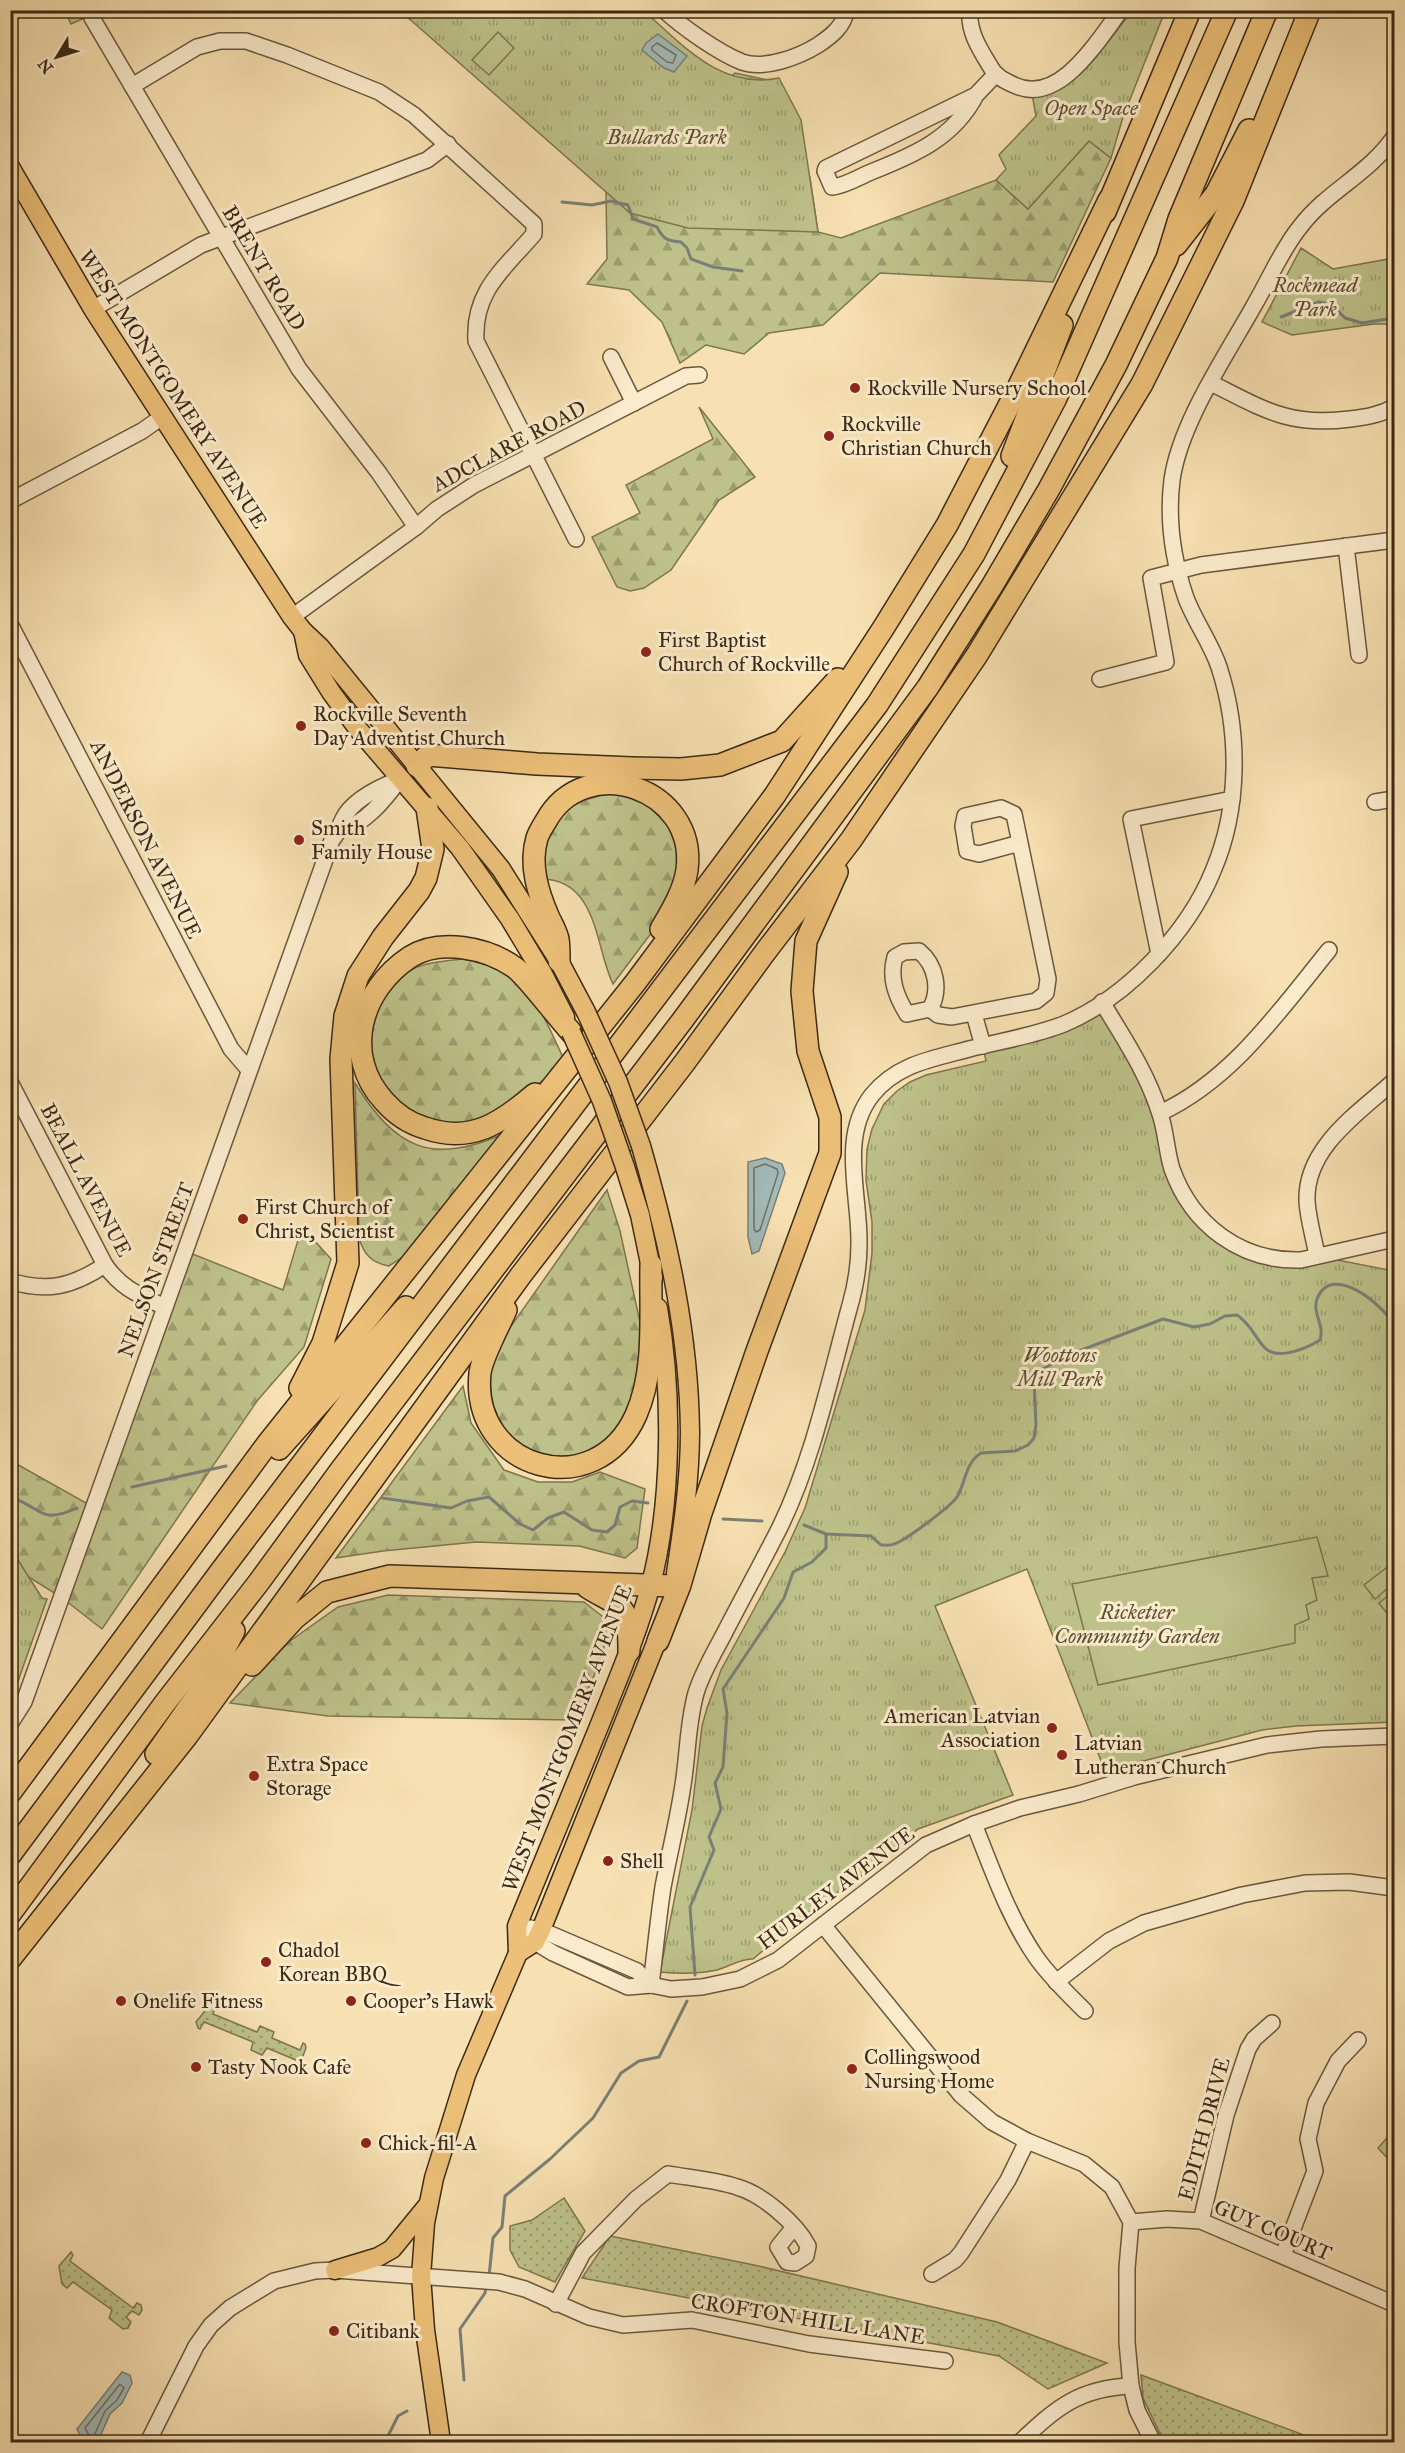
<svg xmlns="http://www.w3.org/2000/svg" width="1405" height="2453" font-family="'IM FELL Great Primer',serif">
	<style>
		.grass { fill: url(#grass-dots); stroke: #7d7650; stroke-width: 1.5 }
		.forest { fill: url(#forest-firs); stroke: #7d7650; stroke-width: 1.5 }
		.park { fill: url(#park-tufts); stroke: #7d7650; stroke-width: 1.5 }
		.garden { fill: #bec28a; stroke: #7d7650; stroke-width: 1.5 }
		.water { fill: #a2bab8; stroke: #798077; stroke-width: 1.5 }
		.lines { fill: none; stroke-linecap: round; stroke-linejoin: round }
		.shore { stroke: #6f7267; stroke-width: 1.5 }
		.stream { stroke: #798077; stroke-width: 3 }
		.minor-casing { stroke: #6b573d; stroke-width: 18 }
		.major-casing { stroke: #3c2916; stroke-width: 21 }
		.highway-casing { stroke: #3c2916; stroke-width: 24 }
		.minor { stroke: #faebcc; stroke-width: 15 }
		.major { stroke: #ecc078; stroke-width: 18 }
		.highway { stroke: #ecc078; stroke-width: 21 }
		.major-bridge-casing { stroke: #3c2916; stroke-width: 21; stroke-linecap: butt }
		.major-bridge { stroke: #ecc078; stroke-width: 18 }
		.poi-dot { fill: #8f2418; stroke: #faebcc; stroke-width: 2 }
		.labels { text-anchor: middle; stroke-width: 6; stroke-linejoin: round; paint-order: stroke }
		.park-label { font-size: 21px; font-style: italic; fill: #5c4f33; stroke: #faebcc }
		.street-label { font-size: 21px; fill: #3c2916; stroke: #faebcc }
		.poi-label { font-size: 21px; fill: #3c2916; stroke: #faebcc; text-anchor: start }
	</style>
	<defs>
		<pattern id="grass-dots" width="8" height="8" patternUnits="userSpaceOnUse" patternTransform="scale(1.5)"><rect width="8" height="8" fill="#bec28a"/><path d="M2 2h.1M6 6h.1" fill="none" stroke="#9c9e70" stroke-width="1.8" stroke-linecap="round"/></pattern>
		<pattern id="forest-firs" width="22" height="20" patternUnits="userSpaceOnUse" patternTransform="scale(1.5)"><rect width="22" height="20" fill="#bec28a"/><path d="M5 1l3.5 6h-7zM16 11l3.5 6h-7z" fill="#9c9e70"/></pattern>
		<pattern id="park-tufts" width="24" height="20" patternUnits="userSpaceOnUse" patternTransform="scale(1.5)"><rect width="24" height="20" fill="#bec28a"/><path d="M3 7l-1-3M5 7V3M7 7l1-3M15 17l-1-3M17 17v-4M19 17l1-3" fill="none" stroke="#9c9e70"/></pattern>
	</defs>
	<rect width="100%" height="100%" fill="#f7e0b1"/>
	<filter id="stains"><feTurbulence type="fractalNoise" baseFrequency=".00333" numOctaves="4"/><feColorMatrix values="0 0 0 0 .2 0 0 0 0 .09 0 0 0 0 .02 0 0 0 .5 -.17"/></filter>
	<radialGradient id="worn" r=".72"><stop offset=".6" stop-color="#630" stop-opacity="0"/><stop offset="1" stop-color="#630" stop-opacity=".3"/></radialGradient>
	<g class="grass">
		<path d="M213,2005L215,2008L213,2014L257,2032L260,2026L274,2032L272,2038L300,2050L303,2043L305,2044L306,2048L299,2066L293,2067L296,2060L267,2048L262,2055L251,2050L253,2042L204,2022L200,2029L198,2028L196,2022L209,2006Z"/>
		<path d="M564,2198L585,2231L555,2282L519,2267L510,2250V2226L532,2220Z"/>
		<path d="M610,2236L754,2265L997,2322L1107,2363L1048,2389L999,2356L582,2278Z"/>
		<path d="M71,2252L73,2255L70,2261L133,2308L137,2303L141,2305L142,2310L139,2315L132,2311L126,2317L131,2322L128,2328L123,2329L109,2318L112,2310L73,2282L67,2288L62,2284L59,2266Z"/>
		<path d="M1141,2375L1323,2442H1164L1143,2398Z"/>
	</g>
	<g class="forest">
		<path d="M735,73L777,82L810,178L818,232L841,238L996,180L1028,209L1089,141L1111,158L1053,282L880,273L823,325L769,333L744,354L706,345L680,363L662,322L629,290L587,284L607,259L606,192Z"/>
		<path d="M699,407L755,477L719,500L671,570L644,588L630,591L617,587L592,537L640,513L626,485L713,439Z"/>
		<path d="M613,793L644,801L669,827L676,848L677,870L664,916L613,984C595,947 598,880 542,879C542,869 539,856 542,846C549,812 582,798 613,793Z"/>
		<path d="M463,959C526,969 541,1009 565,1062C536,1085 503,1119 465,1124C455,1126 442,1123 433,1120C365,1101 346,1009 409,971C425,962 445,961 463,959Z"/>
		<path d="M355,1083C395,1148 431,1166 503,1134L406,1255L389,1266C372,1263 364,1255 359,1238Z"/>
		<path d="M607,1190L620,1231L640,1322V1350L635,1386L626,1415L611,1437L595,1449L577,1458L536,1456L500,1429L488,1401L489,1376L502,1339Z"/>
		<path d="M302,1227L331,1259L304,1347L257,1401L102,1629L61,1597L11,1566L10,1464L15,1463L93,1507L185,1251L283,1290Z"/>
		<path d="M463,1386L471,1423L504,1470L538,1482H572L600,1472L645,1489L637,1548L625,1558L579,1546L476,1542L383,1551L336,1558Z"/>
		<path d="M388,1595L584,1602L607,1620L603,1656L574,1720L328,1716L230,1703L290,1641L338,1607Z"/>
		<path d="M1394,2130V2165L1378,2148Z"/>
	</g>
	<g class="park">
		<path d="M411,10L644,11C684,46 721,90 779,78L801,120L818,232L688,228L630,213L406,16Z"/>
		<path d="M65,11H100L71,24Z"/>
		<path d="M1132,11H1165L1123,117L1111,158L1089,141L1028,209L996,180L1006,169L999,155L1036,116L1032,94C1075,97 1108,40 1132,11Z"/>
		<path d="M1301,248L1333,269L1394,258V324H1374L1292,335L1262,322Z"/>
		<path d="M1102,1002L1144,1071L1179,1186L1241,1248L1317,1256L1394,1271V1722L1296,1726L1262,1730L1105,1771L1027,1569L935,1606L1013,1795L918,1829L870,1870L805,1915L753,1959C742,1958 728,1967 717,1970C698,1974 679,1974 660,1972L692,1810L702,1726L707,1708L721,1670L785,1552L805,1508L865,1310L872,1253V1222L866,1180L867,1149L872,1129L884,1104L897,1091L910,1082L926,1075L986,1061L983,1046L1058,1026Z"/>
		<path d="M11,1549L42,1598L47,1599L16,1687L10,1686Z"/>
		<path d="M1394,2415V2442H1384Z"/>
	</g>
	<g class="garden">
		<path d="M498,32L514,48L489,75L472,60Z"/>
		<path d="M1317,1537L1328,1576L1312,1578L1317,1600L1306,1605L1309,1619L1295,1625V1643L1098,1685L1072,1584Z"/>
		<path d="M1394,1562V1583L1375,1599L1364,1585Z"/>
		<path d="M1394,1591V1613L1390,1617L1379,1603Z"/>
	</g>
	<g class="water">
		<path d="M658,34L687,56L674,72L664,68L642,50L646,43Z"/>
		<path d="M765,1158L782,1164L785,1173L759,1251L752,1254L748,1237V1162Z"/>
		<path d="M122,2372L130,2375L132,2383L122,2403L110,2414L98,2441L88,2442L82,2439L77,2429Z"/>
	</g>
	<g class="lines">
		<g class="shore">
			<path d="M657,43L676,55L673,63L667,62L652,50V47Z"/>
			<path d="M765,1164L777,1169L778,1173L760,1230L756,1232L754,1229V1168Z"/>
			<path d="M120,2384L124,2388L117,2400L105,2411L94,2436L90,2437L85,2428Z"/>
		</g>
		<g class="stream">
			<path d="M562,202L592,205L611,201L628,205L633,219L657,227C663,239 667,241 681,242L687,248L691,259L713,267L742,271"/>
			<path d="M1281,317L1319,302L1332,305L1345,318L1362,323L1394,318"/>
			<path d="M1394,1338L1389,1366L1394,1377"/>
			<path d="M132,1487L226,1466"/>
			<path d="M10,1497C44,1508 39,1525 77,1508"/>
			<path d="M382,1498L451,1508L467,1501L489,1497L520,1524L533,1530L548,1518L564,1512L592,1530L607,1532L615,1525L620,1507L632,1501L648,1503"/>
			<path d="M723,1519L762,1521"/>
			<path d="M804,1525L826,1534L871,1536L881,1545C885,1545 890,1546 894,1544C905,1541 951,1506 957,1497C966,1482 965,1463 981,1453L1015,1451L1028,1445L1034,1438L1036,1425L1034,1380L1041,1370L1052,1364L1079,1351L1163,1319L1194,1327L1210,1324L1225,1316L1237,1315C1251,1324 1255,1338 1265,1348C1278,1361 1307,1348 1320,1340C1325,1325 1312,1314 1317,1299C1332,1261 1384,1306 1394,1325"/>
			<path d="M695,1975L690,1907L714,1850L709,1837L721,1809L715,1783L723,1767L727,1713L723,1689L784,1598L793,1572L812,1562L826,1548V1534"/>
			<path d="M489,2276L493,2238L502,2227L505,2196L550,2159L593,2118L621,2073L639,2061L659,2057L687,2001"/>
			<path d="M464,2380L460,2329L485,2293L486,2286"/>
			<path d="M385,2442L398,2416L407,2411"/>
		</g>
		<defs>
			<g id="minor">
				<path d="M664,10C682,27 719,53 742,62C764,70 799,57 818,45C830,37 845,26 846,10"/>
				<path d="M970,10C968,31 979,48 990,66C995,76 1003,80 1014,85C1059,107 1098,40 1121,10"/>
				<path d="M92,18L299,369L379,473L416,527"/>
				<path d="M132,86L197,47L220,41H246L287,55L379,92L414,115L534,224V234C504,269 473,291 476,341L576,539"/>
				<path d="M976,95C954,138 914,155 871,172C859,177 845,186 832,187L825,171L826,168L976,95L995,75"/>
				<path d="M93,309L201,245L427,160L448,144"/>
				<path d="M611,357L634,403"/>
				<path d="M1211,383C1263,409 1289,427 1350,419C1366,417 1380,415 1394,407"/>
				<path d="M10,501L142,431L162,417"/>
				<path d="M1346,546L1359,655"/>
				<path d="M292,617L416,527L437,509L474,485L686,376L699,375"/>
				<path d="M10,624L231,1049L249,1070"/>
				<path d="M1100,679L1166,662L1151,578L1201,565L1394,540"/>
				<path d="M1375,802L1394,799"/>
				<path d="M340,830C365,825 385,799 400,779"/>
				<path d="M1159,954L1131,819L1232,799"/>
				<path d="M1102,1002C1123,1037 1146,1071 1159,1111C1166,1129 1166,1150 1172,1169C1192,1225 1241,1262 1301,1260L1394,1239"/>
				<path d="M930,1009C941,990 936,965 919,951L904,952L895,957C889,978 896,996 907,1014L930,1009L938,1015L952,1017L1036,1001L1046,993L1048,979L1014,814L1001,808L965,816L963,826L967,851L979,854L1020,843"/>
				<path d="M974,1014L983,1046"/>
				<path d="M10,1082L105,1265C122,1289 139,1295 165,1307"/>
				<path d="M1160,1113C1232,1080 1280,1010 1329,950"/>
				<path d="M1317,1256C1314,1238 1308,1219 1307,1201C1305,1147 1360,1112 1394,1081"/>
				<path d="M10,1281C48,1293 73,1286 105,1265"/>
				<path d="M10,1724L24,1702L332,840C340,831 338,828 343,819C352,800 382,786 400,779"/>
				<path d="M974,1824C992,1869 1008,1916 1036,1957C1050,1977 1068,1994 1085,2011"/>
				<path d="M823,1925L961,2095L992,2122L1027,2141L1084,2164L1112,2187L1131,2222L1127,2268V2342L1131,2386L1137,2410L1153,2442"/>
				<path d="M517,1926L535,1942L553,1953L628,1987L651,1985L671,1989L702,1987L740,1979L778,1960L926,1845L974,1824L1020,1808L1079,1794L1134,1777L1267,1745L1321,1739L1394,1736"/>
				<path d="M530,1928L541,1930L637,1971L651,1985"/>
				<path d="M1056,1982L1109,1941L1144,1923L1242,1895L1305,1883L1349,1882L1394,1888"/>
				<path d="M651,1985C655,1953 658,1920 663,1887C669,1855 677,1823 682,1791C688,1758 687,1725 696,1693C702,1673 714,1653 724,1634C742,1599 762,1563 780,1527C813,1459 829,1382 849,1309C855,1289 859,1265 859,1244C860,1195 839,1137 872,1095C897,1064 932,1059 969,1049C1000,1041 1034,1036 1064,1024C1126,998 1188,933 1213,871C1240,808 1240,732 1219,667C1211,643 1195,622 1186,598C1173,560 1167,520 1172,480C1180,422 1228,353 1256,302C1270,278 1282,249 1300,227C1327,191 1368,175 1394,137"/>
				<path d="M1201,2221L1226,2115L1248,2049L1254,2039L1272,2023"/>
				<path d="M1131,2222L1167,2219L1201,2221L1394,2304"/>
				<path d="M1283,2255L1315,2171L1308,2139L1316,2103L1338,2061L1358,2040"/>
				<path d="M932,2274L955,2260L961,2253L1008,2180L1027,2141"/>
				<path d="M556,2304L583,2253L636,2199L668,2174C691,2178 716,2180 737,2187C762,2194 796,2223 808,2246L806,2256L795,2263L787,2262L778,2247L794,2227"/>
				<path d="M148,2442L196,2346L211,2325L230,2308L274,2281L315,2271L335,2270L499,2282L525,2289L589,2317L623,2325L692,2320L809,2344L945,2361"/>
				<path d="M1020,2442C1056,2408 1079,2388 1131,2386"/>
			</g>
			<g id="major">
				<path d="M10,167L93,309L292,617L303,631L320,647L501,869L559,961L586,1012"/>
				<path d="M303,631L308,655L331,692L358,729L460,848L510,919L543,974L565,1017"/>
				<path d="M641,1146C668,1240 689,1334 690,1432C690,1479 683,1526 676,1573"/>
				<path d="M625,1167L640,1215L653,1278"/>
				<path d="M518,1953L535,1942L541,1930L662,1628"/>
				<path d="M335,2270L378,2257L392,2249L428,2205"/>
				<path d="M441,2442L425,2330L421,2276L425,2223L434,2178L466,2075L518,1953L517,1926C544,1861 571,1794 598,1729C617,1681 638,1633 651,1584C672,1502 673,1392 658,1308"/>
			</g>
			<g id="highway">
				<path d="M1105,212L1190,10"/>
				<path d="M1176,245L1216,194L1249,130"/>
				<path d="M1012,456L1062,325"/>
				<path d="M417,766L428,755L537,764L632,768L681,769L720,765L782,741L838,679"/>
				<path d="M559,961C559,954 559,946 558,939C556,931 552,924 549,918C538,893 529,865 537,838C539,832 543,826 546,821C585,750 698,788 687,870C684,891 671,912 661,929"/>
				<path d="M535,1094C501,1123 471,1144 425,1128C408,1123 396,1115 384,1101C342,1055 360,990 410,957C440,938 487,948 514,967C520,971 525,978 530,983C544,999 557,1016 571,1032"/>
				<path d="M506,1310C499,1326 482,1357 480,1373C470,1469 595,1506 636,1415C656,1370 650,1314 651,1265"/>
				<path d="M300,1388L323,1343L348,1263L341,1059L345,1016L358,976L383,937L419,891L426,878L433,849L427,808"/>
				<path d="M279,1449L406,1307"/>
				<path d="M587,1587C624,1610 629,1602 629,1651"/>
				<path d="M658,1641L680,1585L701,1513L757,1351L830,1153V1117L808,1051L802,991L806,941L837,872"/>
				<path d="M252,1665L295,1618L327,1592L390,1576L674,1586"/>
				<path d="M156,1754L210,1677L234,1631"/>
				<path d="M10,1793L268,1443L635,983L775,795L884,627L947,525L1016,392L1109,200"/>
				<path d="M10,1855L221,1571L877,705L974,554L1056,398L1227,10"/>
				<path d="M10,1914L165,1703L259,1582L340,1471L682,1021L928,687L992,586L1049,489L1116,365L1167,258L1179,219L1267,10"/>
				<path d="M10,1959L187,1736L521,1275L685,1062L766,951L851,840L977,655L1142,384L1233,201L1310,10"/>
			</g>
		</defs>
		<use href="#minor" class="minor-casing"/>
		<use href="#major" class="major-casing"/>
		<use href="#highway" class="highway-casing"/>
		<use href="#minor" class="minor"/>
		<use href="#major" class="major"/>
		<use href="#highway" class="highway"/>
		<defs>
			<g id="major-bridge">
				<path d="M586,1012L618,1082L641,1146"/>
				<path d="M571,1032L602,1101L625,1167"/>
			</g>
		</defs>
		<use href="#major-bridge" class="major-bridge-casing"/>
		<use href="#major-bridge" class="major-bridge"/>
	</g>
	<g class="poi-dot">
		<circle cx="855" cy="388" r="6"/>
		<circle cx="829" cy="436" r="6"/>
		<circle cx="646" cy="652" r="6"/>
		<circle cx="301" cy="726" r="6"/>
		<circle cx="299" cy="840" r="6"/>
		<circle cx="243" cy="1219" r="6"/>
		<circle cx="1052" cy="1728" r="6"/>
		<circle cx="1062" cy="1755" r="6"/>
		<circle cx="254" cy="1776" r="6"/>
		<circle cx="608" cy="1861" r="6"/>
		<circle cx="266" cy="1962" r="6"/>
		<circle cx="121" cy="2001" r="6"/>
		<circle cx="351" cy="2001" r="6"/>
		<circle cx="196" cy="2067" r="6"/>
		<circle cx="852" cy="2069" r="6"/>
		<circle cx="366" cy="2143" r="6"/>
		<circle cx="334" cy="2331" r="6"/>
	</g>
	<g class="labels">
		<g class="park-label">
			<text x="1091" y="115">Open Space</text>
			<text x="667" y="144">Bullards Park</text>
			<text x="1315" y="292">Rockmead<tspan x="1315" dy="24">Park</tspan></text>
			<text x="1060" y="1362">Woottons<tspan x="1060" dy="24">Mill Park</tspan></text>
			<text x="1137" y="1619">Ricketier<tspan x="1137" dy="24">Community Garden</tspan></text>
		</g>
		<g class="street-label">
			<text transform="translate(264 268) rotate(59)" y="7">BRENT ROAD</text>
			<text transform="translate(173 389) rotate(57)" y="7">WEST MONTGOMERY AVENUE</text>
			<text transform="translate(509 446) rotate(-28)" y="7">ADCLARE ROAD</text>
			<text transform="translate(146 839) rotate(63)" y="7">ANDERSON AVENUE</text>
			<text transform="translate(86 1180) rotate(62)" y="7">BEALL AVENUE</text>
			<text transform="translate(156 1270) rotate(-70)" y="7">NELSON STREET</text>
			<text transform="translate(567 1738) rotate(-69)" y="7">WEST MONTGOMERY AVENUE</text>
			<text transform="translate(836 1888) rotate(-37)" y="7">HURLEY AVENUE</text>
			<text transform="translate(1204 2129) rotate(-75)" y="7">EDITH DRIVE</text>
			<text transform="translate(1273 2230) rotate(23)" y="7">GUY COURT</text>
			<text transform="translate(808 2319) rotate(9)" y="7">CROFTON HILL LANE</text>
		</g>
		<g class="poi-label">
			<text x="867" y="395">Rockville Nursery School</text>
			<text x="841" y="431">Rockville<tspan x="841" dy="24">Christian Church</tspan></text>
			<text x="658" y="647">First Baptist<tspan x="658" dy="24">Church of Rockville</tspan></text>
			<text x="313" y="721">Rockville Seventh<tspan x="313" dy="24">Day Adventist Church</tspan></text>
			<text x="311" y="835">Smith<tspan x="311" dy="24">Family House</tspan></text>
			<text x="255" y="1214">First Church of<tspan x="255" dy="24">Christ, Scientist</tspan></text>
			<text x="1040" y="1723" text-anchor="end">American Latvian<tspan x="1040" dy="24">Association</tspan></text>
			<text x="1074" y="1750">Latvian<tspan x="1074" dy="24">Lutheran Church</tspan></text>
			<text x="266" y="1771">Extra Space<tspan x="266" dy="24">Storage</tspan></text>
			<text x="620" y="1868">Shell</text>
			<text x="278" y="1957">Chadol<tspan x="278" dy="24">Korean BBQ</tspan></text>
			<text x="133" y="2008">Onelife Fitness</text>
			<text x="363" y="2008">Cooper's Hawk</text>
			<text x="864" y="2064">Collingswood<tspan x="864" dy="24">Nursing Home</tspan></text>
			<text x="208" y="2074">Tasty Nook Cafe</text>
			<text x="378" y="2150">Chick-fil-A</text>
			<text x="346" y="2338">Citibank</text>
		</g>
	</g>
	<rect width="1405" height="2453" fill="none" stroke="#f7e0b1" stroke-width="36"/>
	<rect x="12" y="12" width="1381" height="2429" fill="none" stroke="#3c2916" stroke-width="3"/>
	<rect x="18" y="18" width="1369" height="2417" fill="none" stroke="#3c2916" stroke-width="1.5"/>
	<g transform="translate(57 57) rotate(232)" stroke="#faebcc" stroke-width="4.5" paint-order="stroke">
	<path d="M0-4.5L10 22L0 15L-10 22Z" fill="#3c2916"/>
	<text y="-9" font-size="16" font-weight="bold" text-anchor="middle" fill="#3c2916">N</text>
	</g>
	<rect width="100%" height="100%" filter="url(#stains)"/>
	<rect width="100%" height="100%" fill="url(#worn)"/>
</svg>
